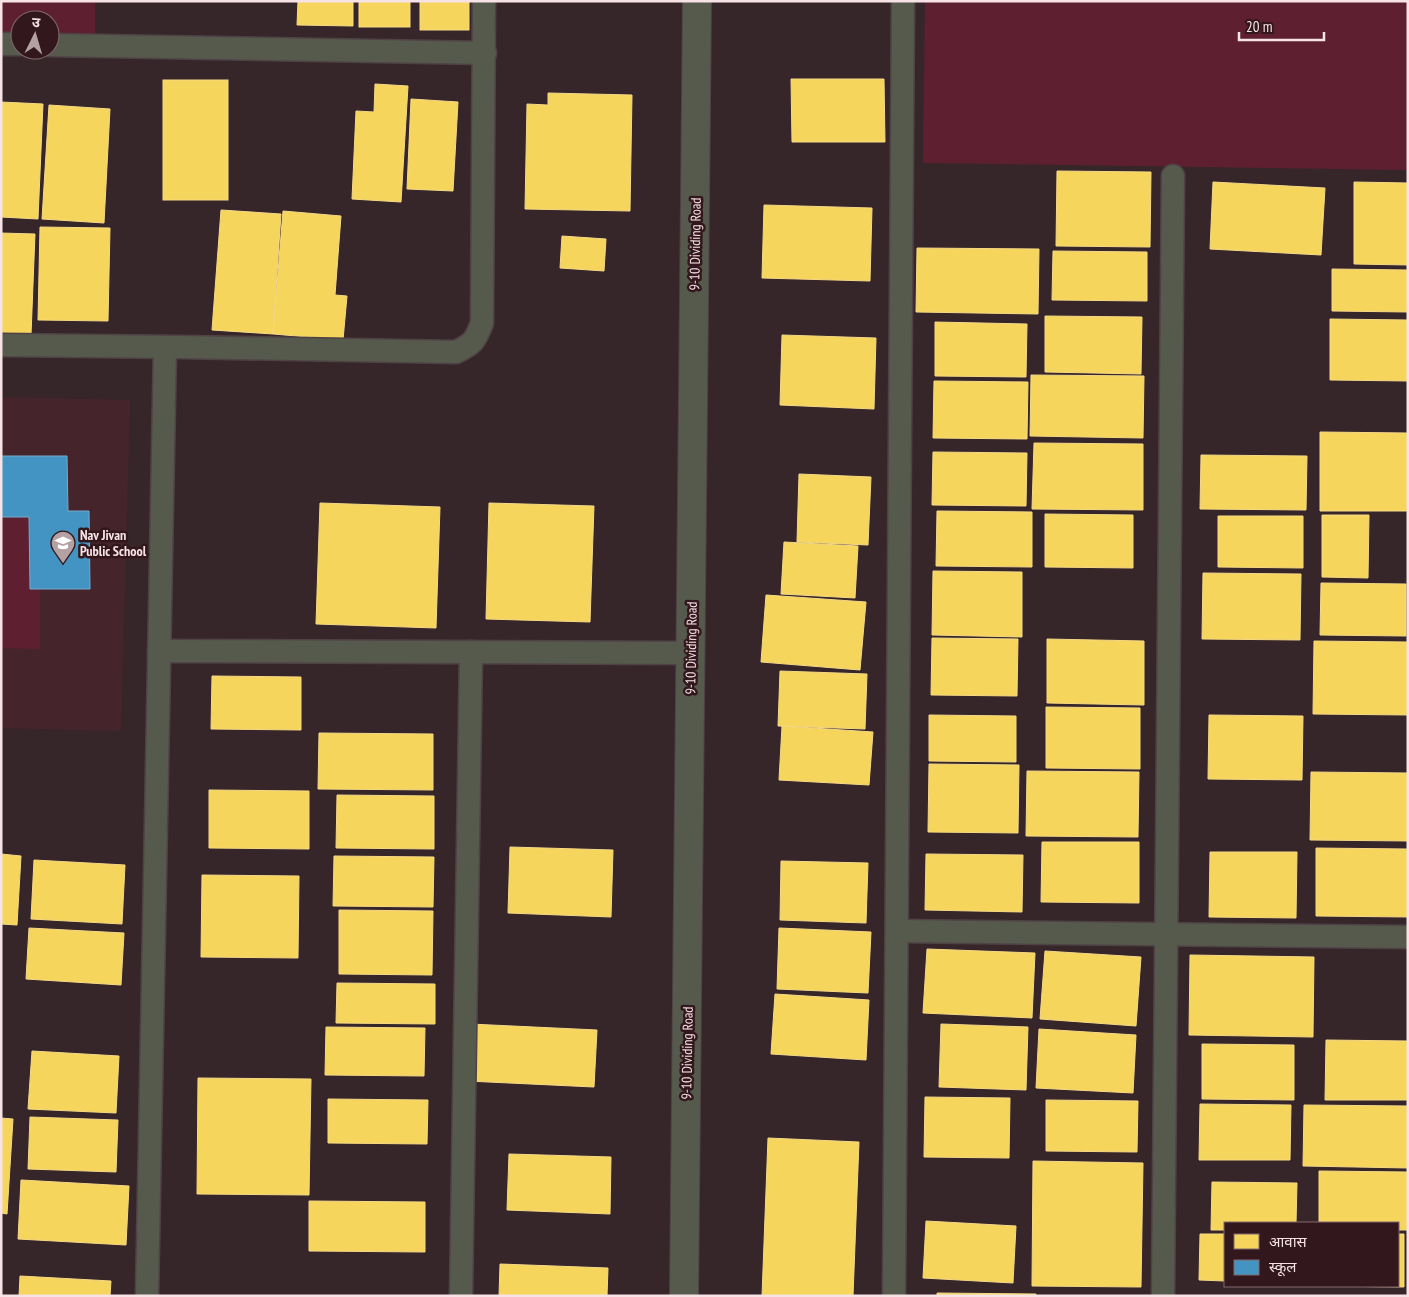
<svg xmlns="http://www.w3.org/2000/svg" width="1409" height="1297" font-family="'PT Sans Narrow','Noto Sans Devanagari',sans-serif">
	<style>
		.built { fill: #46242c }
		.green { fill: #5e2031 }
		.homes { fill: #f6d55c; stroke: #f6d985 }
		.schools { fill: #4393c3; stroke: #79abce }
		.lines { fill: none; stroke-linecap: round; stroke-linejoin: round }
		.minor-casing { stroke: #4f4245; stroke-width: 25 }
		.tertiary-casing { stroke: #4f4245; stroke-width: 30 }
		.minor { stroke: #555a4d; stroke-width: 22 }
		.tertiary { stroke: #555a4d; stroke-width: 28 }
		.labels { text-anchor: middle; stroke-width: 5; stroke-linejoin: round; paint-order: stroke }
		.street-label { font-size: 14px; fill: #f7e3e6; stroke: #32171c }
		.poi-label { font-size: 14px; font-weight: bold; fill: #f7e3e6; stroke: #32171c; text-anchor: start }
	</style>
	<rect width="100%" height="100%" fill="#36262a"/>
	<path class="built" d="M1,397L130,400L121,731L1,728Z"/>
	<g class="green">
		<path d="M1,1H95V35L50,34V20H20V33L1,32Z"/>
		<path d="M925,1H1408V170L923,163Z"/>
		<path d="M1,517H29L30,589H40V649L1,648Z"/>
	</g>
	<g class="homes">
		<path d="M298,1H353V26L297,25Z"/>
		<rect x="359" y="1" width="51" height="26"/>
		<rect x="420" y="1" width="49" height="29"/>
		<path d="M791,79H884L885,142H792Z"/>
		<rect x="163" y="80" width="65" height="120"/>
		<path d="M375,84L408,86L401,202L352,199L356,111L374,112Z"/>
		<path d="M548,93L632,95L630,211L525,209L527,104L548,105Z"/>
		<path d="M411,99L458,102L453,191L407,189Z"/>
		<path d="M1,102L43,104L38,219L1,217Z"/>
		<path d="M49,105L110,109L104,223L42,219Z"/>
		<path d="M1057,171L1151,172L1150,247L1056,246Z"/>
		<path d="M1213,182L1325,188L1321,255L1210,249Z"/>
		<path d="M1354,182L1408,183V265L1354,264Z"/>
		<path d="M764,205L872,208L870,281L762,278Z"/>
		<path d="M221,210L281,214L273,334L212,330Z"/>
		<path d="M283,211L341,216L335,295L347,296L343,340L273,334Z"/>
		<path d="M40,227L110,228L108,321L38,320Z"/>
		<path d="M1,233L35,234L31,335L1,334Z"/>
		<path d="M562,236L606,239L604,271L560,268Z"/>
		<path d="M917,248L1039,249L1038,314L916,312Z"/>
		<path d="M1053,251L1147,252V301L1052,300Z"/>
		<path d="M1332,269L1408,270V312L1332,311Z"/>
		<path d="M1045,316L1142,317L1141,374L1045,372Z"/>
		<path d="M1330,319L1408,320V381L1330,380Z"/>
		<path d="M935,322L1027,324L1026,377L935,376Z"/>
		<path d="M782,335L876,338L874,409L780,405Z"/>
		<path d="M1031,375L1144,376L1143,438L1030,436Z"/>
		<path d="M934,381L1028,382L1027,439L933,438Z"/>
		<path d="M1320,432L1408,433V511H1320Z"/>
		<path d="M1034,443L1143,444V510L1032,509Z"/>
		<path d="M933,452L1027,453L1026,506L932,505Z"/>
		<path d="M1201,455L1307,456L1306,510L1200,509Z"/>
		<path d="M799,474L871,477L868,545L797,542Z"/>
		<path d="M320,503L440,507L436,628L316,624Z"/>
		<path d="M489,503L594,506L590,622L486,619Z"/>
		<path d="M937,511L1032,512V567L936,566Z"/>
		<path d="M1045,514L1133,515V568L1045,567Z"/>
		<path d="M1322,515H1369L1368,578L1322,577Z"/>
		<path d="M1218,516H1303V568L1218,567Z"/>
		<path d="M784,542L858,546L855,598L781,594Z"/>
		<path d="M933,571L1022,572V637L932,635Z"/>
		<path d="M1203,573L1301,574L1300,640L1202,639Z"/>
		<path d="M1321,583L1406,584V636L1320,635Z"/>
		<path d="M766,595L866,602L860,670L761,662Z"/>
		<path d="M932,638L1018,639L1017,696L931,695Z"/>
		<path d="M1047,639L1144,641V705L1047,703Z"/>
		<path d="M1314,641L1408,642V715L1313,714Z"/>
		<path d="M780,671L867,674L865,729L778,726Z"/>
		<path d="M212,676L301,677V730L211,729Z"/>
		<path d="M1046,707L1140,708V769L1046,768Z"/>
		<path d="M929,715L1016,716V762L929,761Z"/>
		<path d="M1209,715L1303,716L1302,780L1208,779Z"/>
		<path d="M782,726L873,732L869,785L779,780Z"/>
		<path d="M319,733L433,734V790L318,789Z"/>
		<path d="M929,764L1019,765L1018,833L928,832Z"/>
		<path d="M1027,771L1139,772L1138,837L1026,836Z"/>
		<path d="M1311,772L1408,773V841L1310,840Z"/>
		<path d="M209,790L309,791V849L209,848Z"/>
		<path d="M337,795L434,796V849L336,848Z"/>
		<path d="M1042,842H1139V903L1041,902Z"/>
		<path d="M510,847L613,850L611,917L508,913Z"/>
		<path d="M1316,848L1408,849V917L1316,916Z"/>
		<path d="M1210,852H1297L1296,918L1209,917Z"/>
		<path d="M1,854L21,856L17,925L1,924Z"/>
		<path d="M926,854L1023,855L1022,912L925,910Z"/>
		<path d="M334,856L434,857L433,907L333,906Z"/>
		<path d="M34,860L125,865L122,924L31,919Z"/>
		<path d="M781,861L868,863L866,923L780,920Z"/>
		<path d="M202,875L299,876L298,958L201,957Z"/>
		<path d="M339,910L433,911L432,975L339,974Z"/>
		<path d="M29,928L124,933L121,985L26,979Z"/>
		<path d="M779,928L871,932L868,993L777,989Z"/>
		<path d="M927,949L1035,953L1032,1018L923,1013Z"/>
		<path d="M1045,951L1141,957L1136,1026L1040,1019Z"/>
		<path d="M1190,955L1314,957L1313,1037L1189,1035Z"/>
		<path d="M337,983L435,984V1024L336,1023Z"/>
		<path d="M775,994L869,1000L866,1060L771,1054Z"/>
		<path d="M470,1024L597,1030L594,1087L467,1081Z"/>
		<path d="M941,1024L1028,1027L1026,1090L939,1087Z"/>
		<path d="M326,1027L425,1028L424,1076L325,1075Z"/>
		<path d="M1039,1029L1136,1035L1133,1093L1036,1088Z"/>
		<path d="M1326,1040L1408,1041V1100H1325Z"/>
		<path d="M1202,1044L1294,1045V1100L1202,1099Z"/>
		<path d="M32,1051L119,1056L116,1113L28,1109Z"/>
		<path d="M198,1078L311,1079L309,1195L197,1194Z"/>
		<path d="M925,1097L1010,1098L1009,1158L924,1157Z"/>
		<path d="M328,1099L428,1100L427,1144L328,1143Z"/>
		<path d="M1046,1100L1138,1101L1137,1152L1046,1151Z"/>
		<path d="M1200,1104L1291,1105L1290,1160H1199Z"/>
		<path d="M1304,1105L1408,1106V1168L1303,1166Z"/>
		<path d="M30,1117L118,1120L116,1172L28,1169Z"/>
		<path d="M1,1118L13,1119L7,1214L1,1213Z"/>
		<path d="M768,1138L859,1142L853,1296H762Z"/>
		<path d="M509,1154L611,1157L610,1214L507,1210Z"/>
		<path d="M1033,1161L1143,1163L1141,1287L1032,1286Z"/>
		<path d="M1319,1171L1408,1172V1230H1398V1223H1319Z"/>
		<path d="M21,1180L129,1186L126,1245L18,1239Z"/>
		<path d="M1212,1182L1297,1183L1296,1223H1225V1230H1211Z"/>
		<path d="M309,1201L425,1202V1252L309,1251Z"/>
		<path d="M926,1221L1016,1226L1013,1283L923,1278Z"/>
		<path d="M1200,1234H1225V1281L1199,1280Z"/>
		<path d="M1398,1234H1404V1287L1320,1286H1398Z"/>
		<path d="M500,1264L608,1268L607,1296H499Z"/>
		<path d="M20,1276L111,1281L110,1296H19Z"/>
		<path d="M937,1293L1036,1294V1296H937Z"/>
	</g>
	<path class="schools" d="M1,456H67L68,511H89L90,589H30L29,517H1Z"/>
	<g class="lines">
		<defs>
			<g id="minor">
				<path d="M1,44H20"/>
				<path d="M50,45L485,53"/>
				<path d="M1,345L180,347L456,352C473,344 475,341 482,323L484,1"/>
				<path d="M159,651L691,653"/>
				<path d="M897,931L1408,937"/>
				<path d="M147,1296L165,347"/>
				<path d="M461,1296L471,652"/>
				<path d="M894,1296L903,1"/>
				<path d="M1163,1296L1173,176"/>
			</g>
			<path id="tertiary" d="M684,1296L697,1"/>
		</defs>
		<use href="#minor" class="minor-casing"/>
		<use href="#tertiary" class="tertiary-casing"/>
		<use href="#minor" class="minor"/>
		<use href="#tertiary" class="tertiary"/>
	</g>
	<defs>
		<symbol id="school-pin" viewBox="-11 -11 22 30"><path d="M0 17L-7.5 6A9.5 9.5 0 1 1 7.5 6Z" fill="#b3a1a4" stroke="#32171c"/><path d="M0-5L7-2L0 1L-7-2ZM-4 1L0 2.5L4 1V4Q0 6-4 4Z" fill="#fff"/></symbol>
	</defs>
	<g fill-rule="evenodd">
		<use href="#school-pin" x="49" y="529" width="28" height="38"/>
	</g>
	<g class="labels">
		<g class="street-label">
			<text transform="translate(695 244) rotate(-89)" y="5">9-10 Dividing Road</text>
			<text transform="translate(691 648) rotate(-89)" y="5">9-10 Dividing Road</text>
			<text transform="translate(687 1053) rotate(-89)" y="5">9-10 Dividing Road</text>
		</g>
		<g class="poi-label">
			<text x="80" y="540">Nav Jivan<tspan x="80" dy="16">Public School</tspan></text>
		</g>
	</g>
	<rect width="1409" height="1297" fill="none" stroke="#f7e3e6" stroke-width="5"/>
	<rect x="1224" y="1222" width="175" height="65" fill="#32171c" stroke="#81696d"/>
	<rect x="1234" y="1234" width="25" height="15" fill="#f6d55c" stroke="#81696d"/>
	<text x="1269" y="1247" font-size="15" fill="#f7e3e6">आवास</text>
	<rect x="1234" y="1260" width="25" height="15" fill="#4393c3" stroke="#81696d"/>
	<text x="1269" y="1272" font-size="15" fill="#f7e3e6">स्कूल</text>
	<g transform="translate(35 35) rotate(5)"><circle r="24" fill="#32171c" stroke="#81696d"/>
	<path d="M0-4L9 19L0 12L-9 19Z" fill="#b3a1a4"/>
	<text y="-8" font-size="14" font-weight="bold" text-anchor="middle" fill="#f7e3e6">उ</text>
	</g>
	<path d="M1239 32v8h85v-8" fill="none" stroke="#f7e3e6" stroke-width="2.5"/>
	<text x="1246" y="32" font-size="15" fill="#f7e3e6" stroke="#32171c" stroke-width="4" paint-order="stroke">20 m</text>
</svg>
